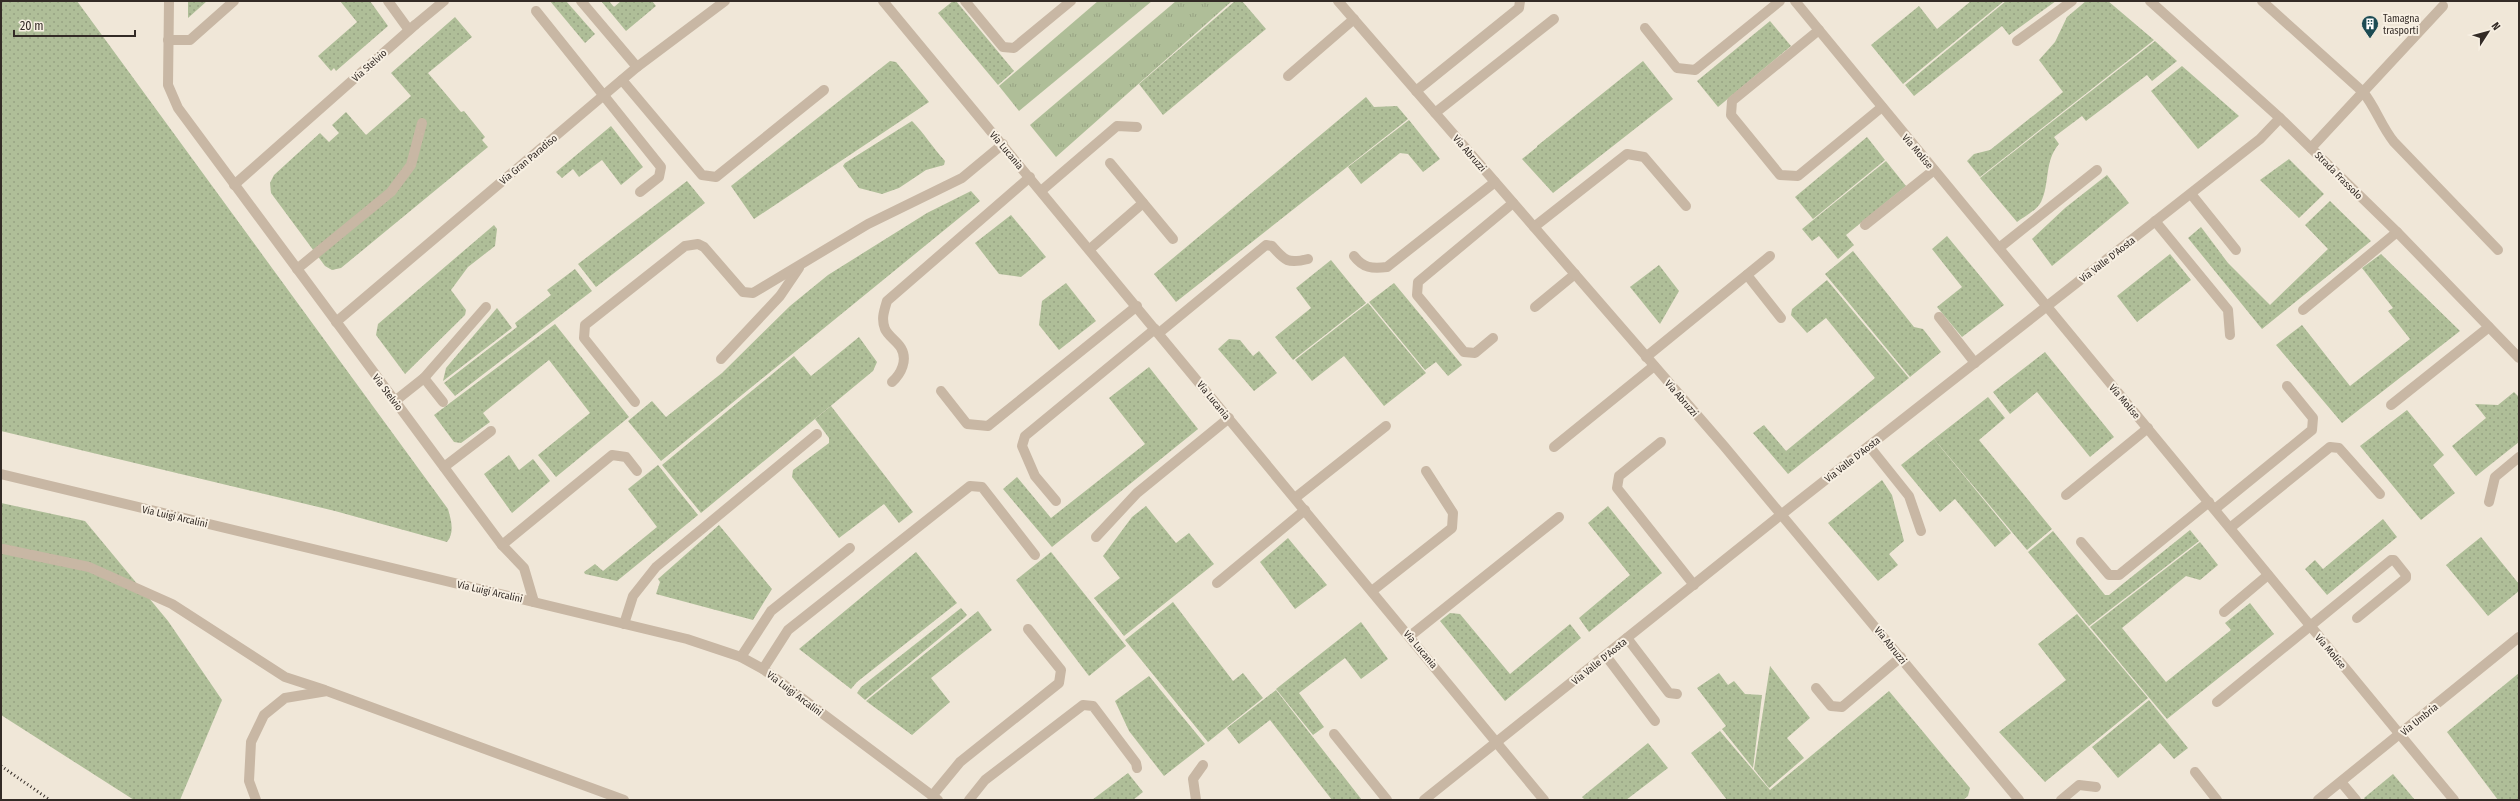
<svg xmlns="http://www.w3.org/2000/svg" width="2520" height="801" font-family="'Fira Sans Condensed',sans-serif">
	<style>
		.grass { fill: url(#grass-dots) }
		.park { fill: url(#park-tufts) }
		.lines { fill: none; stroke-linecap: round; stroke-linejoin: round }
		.service { stroke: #c8b7a4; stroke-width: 10 }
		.minor { stroke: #c8b7a4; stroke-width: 10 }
		.rail { stroke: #332b26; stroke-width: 3; stroke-dasharray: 1 3; stroke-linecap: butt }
		.labels { text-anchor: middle; stroke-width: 4; stroke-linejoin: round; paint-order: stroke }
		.poi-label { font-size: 10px; fill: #332b26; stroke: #f8f0e3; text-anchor: start }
		.street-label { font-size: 10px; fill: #332b26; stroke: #f8f0e3 }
	</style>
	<defs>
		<pattern id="grass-dots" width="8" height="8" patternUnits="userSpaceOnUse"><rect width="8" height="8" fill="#afbe98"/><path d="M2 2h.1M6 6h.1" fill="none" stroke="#97a383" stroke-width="1.8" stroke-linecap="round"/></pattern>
		<pattern id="park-tufts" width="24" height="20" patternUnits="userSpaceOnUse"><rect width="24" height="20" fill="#afbe98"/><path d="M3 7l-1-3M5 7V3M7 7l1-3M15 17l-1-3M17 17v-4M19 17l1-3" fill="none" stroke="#97a383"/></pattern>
	</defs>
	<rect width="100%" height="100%" fill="#f0e7d8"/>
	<g class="grass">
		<path d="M1,1H77L448,509C451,520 455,532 447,542L335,511L1,431Z"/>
		<path d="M188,1H207L188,18Z"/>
		<path d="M340,1H370L388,26L336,71L334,68L331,71L318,56L357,22Z"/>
		<path d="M550,1H566L595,34L585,43Z"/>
		<path d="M601,1H609L614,7L621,1H652L656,6L626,31Z"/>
		<path d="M953,1H956L1014,71L998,85L938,13Z"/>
		<path d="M1235,1H1242L1266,29L1163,115L1139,84Z"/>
		<path d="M1971,1H2004L1903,84L1871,45L1919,6L1937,29Z"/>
		<path d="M2006,1H2056L2009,35L2002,26L1914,96L1905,85Z"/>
		<path d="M2086,1H2108L2154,40L1980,177L1967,161L1974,154L1990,150L2063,92L2039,60L2055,42L2067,17Z"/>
		<path d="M455,17L472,37L428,73L461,112L464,111L485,137L482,140L488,147L341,268L332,270L325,266L271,193L270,183L274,175L320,133L329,142L339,133L332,125L346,112L366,135L411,96L391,73Z"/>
		<path d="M1770,21L1791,46L1718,107L1697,81Z"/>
		<path d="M2155,41L2177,61L2152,81L2147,75L2086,121L2082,116L2054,137L2059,144C2044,161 2050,184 2041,202C2037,210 2024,217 2017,222L1980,178Z"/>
		<path d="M890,61L896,62L929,102L754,219L731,186Z"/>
		<path d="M1643,61L1673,99L1553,193L1522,159L1537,147V146Z"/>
		<path d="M2182,66L2239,116L2198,149L2151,91Z"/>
		<path d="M1366,97L1374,107L1397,106L1408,119L1176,302L1154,274Z"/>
		<path d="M1409,120L1440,159L1423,172L1408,154L1400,153L1361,184L1348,167Z"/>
		<path d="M912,121C924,133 933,148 945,161L944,165L926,170L899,188L882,194L859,188L843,166L845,163Z"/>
		<path d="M611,126L643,167L621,185L602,160L579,177L573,169L562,178L556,172Z"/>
		<path d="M1867,137L1885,160L1813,219L1795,197Z"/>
		<path d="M2289,159L2324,194L2299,218L2260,180Z"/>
		<path d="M1886,161L1906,186L1846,235L1854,245L1838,259L1819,236L1812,241L1802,229Z"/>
		<path d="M2107,175L2129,203L2052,266L2032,239L2065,208Z"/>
		<path d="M687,181L705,203L596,287L578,264Z"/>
		<path d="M971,191L980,201L661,461L628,421L652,401L666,417L722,373L790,306L828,275L927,213Z"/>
		<path d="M2330,201L2371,241L2262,329L2188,238L2201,227L2228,263L2270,305L2328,249L2305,225Z"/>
		<path d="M1011,215L1046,257L1021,277L999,274L975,243Z"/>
		<path d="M494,225L497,229L495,246L468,267L451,290L466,310L465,315L405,374L376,335L378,324Z"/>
		<path d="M1947,236L2004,305L1962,337L1937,307L1962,287L1932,249Z"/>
		<path d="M1853,251L1914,327L1923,329L1941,352L1910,377L1825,274Z"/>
		<path d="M2170,254L2191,280L2137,322L2117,296Z"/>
		<path d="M2381,254L2460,331L2342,423L2276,345L2302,325L2350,386L2410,339L2388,311L2393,308L2362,268Z"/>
		<path d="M1331,260L1366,303L1293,360L1275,337L1311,308L1296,288Z"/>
		<path d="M1659,265L1679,291L1660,324L1630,287Z"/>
		<path d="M575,269L592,291L455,396L444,383L517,327L515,323L551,295L547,290Z"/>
		<path d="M1827,280L1909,378L1788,474L1753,433L1764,425L1786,451L1875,378L1826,318L1807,333L1791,315L1792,309Z"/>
		<path d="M1066,283L1096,321L1059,350L1039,325L1042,301Z"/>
		<path d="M1394,283L1462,365L1448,376L1436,362L1425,370L1369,302Z"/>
		<path d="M1368,303L1426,373L1384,406L1344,356L1312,381L1295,360Z"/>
		<path d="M497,308L512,328L443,381L446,368Z"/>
		<path d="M555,324L629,417L556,477L538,455L590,413L549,360L483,413L490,422L461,443L454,442L434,415Z"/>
		<path d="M859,337L877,362L873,371L701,513L662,465L794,356L811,376Z"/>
		<path d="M1229,339L1240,340L1253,356L1259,351L1277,373L1254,391L1218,349Z"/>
		<path d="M2045,352L2114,437L2090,457L2037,392L2010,414L1993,392Z"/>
		<path d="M1149,367L1198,429L1052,547L1003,489L1017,477L1051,518L1145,444L1109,398Z"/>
		<path d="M2514,392L2519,397V442L2476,476L2452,446L2486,418L2475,404L2498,405Z"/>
		<path d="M1988,397L2005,418L1979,440L2052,529L2027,550L1934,439Z"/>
		<path d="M831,406L913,512L899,523L884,504L839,538L792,477L793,470L829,443V438L815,419Z"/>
		<path d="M2407,410L2444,455L2433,465L2455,493L2421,520L2360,446Z"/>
		<path d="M1934,439L2011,533L1995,547L1955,499L1940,512L1901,465Z"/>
		<path d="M509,455L519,470L533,459L550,481L512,513L484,474Z"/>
		<path d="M658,465L698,515L617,581L585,574L584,572L595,564L603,571L657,527L628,489Z"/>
		<path d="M1882,480L1892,495L1904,541L1889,554L1898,565L1878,581L1828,523Z"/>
		<path d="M1,503L85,521L168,621L222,700L180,800H134L1,715Z"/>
		<path d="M1146,506L1176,543L1189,533L1214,564L1124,636L1094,598L1120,578L1103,556L1132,517Z"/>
		<path d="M1608,506L1662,573L1589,632L1579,618L1630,575L1588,523Z"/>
		<path d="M2383,519L2397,537L2327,595L2305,569L2315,560L2323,569Z"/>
		<path d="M719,525L772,589L753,620L656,594L660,582L658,579Z"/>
		<path d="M2190,530L2199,541L2089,626L2028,552L2053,531L2105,595H2109Z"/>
		<path d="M2481,537L2519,584V591L2488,616L2446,565Z"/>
		<path d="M1288,538L1327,585L1295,609L1260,562Z"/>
		<path d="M2200,542L2218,565L2200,580L2186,576L2122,628L2166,682L2231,630L2225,623L2250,603L2274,634L2167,719L2090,627Z"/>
		<path d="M916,552L957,603L857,682L851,689L799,649Z"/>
		<path d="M1051,552L1126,646L1089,676L1016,580Z"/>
		<path d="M1173,602L1233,681L1243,673L1263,698L1208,742L1125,640Z"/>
		<path d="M961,608L967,615L964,618L865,700L857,693L861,687Z"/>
		<path d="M978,611L992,630L931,678L950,702L912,735L866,701Z"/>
		<path d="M1450,613L1460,614L1510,674L1570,624L1581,638L1505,701L1440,621Z"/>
		<path d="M2077,614L2148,698L2045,782L1999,732L2066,680L2038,644Z"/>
		<path d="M1361,622L1388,659L1361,679L1345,658L1299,693L1324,727L1313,735L1276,689Z"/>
		<path d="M1770,666L1810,718L1787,738L1804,758L1769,788L1754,769Z"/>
		<path d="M1719,673L1728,685L1734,681L1745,694L1762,695L1753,768L1722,729L1726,726L1697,688Z"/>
		<path d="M2519,673V800H2498L2447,732Z"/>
		<path d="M1149,676L1205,744L1164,776L1129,731L1115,701Z"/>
		<path d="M1276,690L1362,800H1332L1270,720L1239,744L1227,728Z"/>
		<path d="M1889,691L1970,788L1968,796L1963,800H1727L1691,753L1720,731L1770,790Z"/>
		<path d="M2149,700L2188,748L2174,759L2160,743L2118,778L2092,747Z"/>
		<path d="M1648,743L1668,768L1626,800H1585L1582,797Z"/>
		<path d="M1128,773L1143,792L1133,800H1092Z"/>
		<path d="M2393,774L2415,800H2365L2364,798Z"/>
	</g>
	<g class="park">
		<path d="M1098,1H1152L1019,111L999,86Z"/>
		<path d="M1176,1H1232L1056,157L1030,125Z"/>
	</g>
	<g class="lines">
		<g class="service">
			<path d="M388,1L409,30"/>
			<path d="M581,1L637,67"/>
			<path d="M965,1L1003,47L1014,48L1071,1"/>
			<path d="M2262,1L2363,92C2376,108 2381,126 2394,142L2498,250"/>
			<path d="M536,11L661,167L659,177L640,192"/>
			<path d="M415,25L444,1"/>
			<path d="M1645,28L1677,68L1695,70L1780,1"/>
			<path d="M1819,30L1732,101L1731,115L1780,175L1798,176L1882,107"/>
			<path d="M168,40H190L234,1"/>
			<path d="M2017,41L2072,1"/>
			<path d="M1288,76L1354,19"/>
			<path d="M622,80L702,175L716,177L824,90"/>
			<path d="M1416,91L1519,8L1520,1"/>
			<path d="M1435,113L1554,19"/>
			<path d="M2311,148L2443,6"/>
			<path d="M1110,163L1173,239"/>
			<path d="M1041,191L1117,126L1137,127"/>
			<path d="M2191,194L2236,250"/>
			<path d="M2155,221L2228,310L2230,335"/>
			<path d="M1865,225L1934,170"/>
			<path d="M1534,227L1627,154L1644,157L1686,206"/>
			<path d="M1999,248L2097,170"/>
			<path d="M1090,249L1143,203"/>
			<path d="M1354,256C1363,268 1372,269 1387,267L1495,182"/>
			<path d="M297,269L391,192L411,165L422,123"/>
			<path d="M1747,275L1781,318"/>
			<path d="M1535,307L1575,274"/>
			<path d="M2303,310L2397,232"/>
			<path d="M1939,317L1975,363"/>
			<path d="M1159,333L1266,245L1272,246C1285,261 1288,264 1308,259"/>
			<path d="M1493,338L1475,353L1464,352L1417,295L1418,282L1513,203"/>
			<path d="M1646,357L1770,256"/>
			<path d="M721,359L780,296L799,268"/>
			<path d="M424,378L443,402"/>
			<path d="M892,382C901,374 908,360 901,348C897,341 888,336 885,329C881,319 884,311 887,301L1030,177"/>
			<path d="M941,391L967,424L988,426L1137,306"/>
			<path d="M395,401L424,378L486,307"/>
			<path d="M635,402L584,338L585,325L685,246L698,244L704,247L743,292L753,293L868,224L962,178L1003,144"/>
			<path d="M2391,405L2489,327"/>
			<path d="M1661,442L1619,476L1617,488L1694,585"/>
			<path d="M1869,446L1909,496L1921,531"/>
			<path d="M1554,447L1654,366"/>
			<path d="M444,467L491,431"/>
			<path d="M2066,495L2148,428"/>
			<path d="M1295,498L1386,426"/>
			<path d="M1056,501L1035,476L1022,446L1025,436L1155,329"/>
			<path d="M2489,502L2495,477L2519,457"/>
			<path d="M2215,509L2312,430L2313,418L2287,386"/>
			<path d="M2230,528L2330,447L2339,448L2380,494"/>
			<path d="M1096,537L1137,493L1229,418"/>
			<path d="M2081,542L2109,575H2119L2209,502"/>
			<path d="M502,545L612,455L626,457L637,471"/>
			<path d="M3,549L89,567L172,604L285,677L325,690"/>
			<path d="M1217,583L1305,510"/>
			<path d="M1372,591L1452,528L1453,513L1426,471"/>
			<path d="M2224,612L2268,575"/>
			<path d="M624,624L633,596L656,567L817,434"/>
			<path d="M1410,636L1559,517"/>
			<path d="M1627,638L1669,693L1677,694"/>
			<path d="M1606,656L1655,721"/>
			<path d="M741,657L771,611L850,548"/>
			<path d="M763,669L788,630L970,486L982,487L1035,555"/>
			<path d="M1816,688L1831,706L1842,707L1901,657"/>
			<path d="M2217,702L2391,560H2394L2406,575V578L2357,618"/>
			<path d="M1334,734L1387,800"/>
			<path d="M2195,772L2217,800"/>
			<path d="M2341,782L2356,800"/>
			<path d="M932,796L960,762L1059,683L1061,670L1028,629"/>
			<path d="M256,800L249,781L251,742L264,715L285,698L327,691L624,800"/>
			<path d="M969,800L985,780L1083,705L1093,706L1136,763L1137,768"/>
			<path d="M1196,800L1193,779L1203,765"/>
			<path d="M2061,800L2079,785L2096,787"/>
		</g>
		<g class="minor">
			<path d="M169,1L168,85L178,108L455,482L502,545L524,568L534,602"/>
			<path d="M883,1L1544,800"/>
			<path d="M1338,1L1724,446L2019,800"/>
			<path d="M1795,1L2454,800"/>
			<path d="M2150,1L2280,118L2397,232L2519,358"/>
			<path d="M234,185L415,25"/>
			<path d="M336,322L637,67L725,1"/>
			<path d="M1,474L687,639L741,657L763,669L938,800"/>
			<path d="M1424,800L1782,514L2260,139L2280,118"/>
			<path d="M2318,800L2519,637"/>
		</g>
		<path class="rail" d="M1,766L50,800"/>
	</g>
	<defs>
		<symbol id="building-pin" viewBox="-11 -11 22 30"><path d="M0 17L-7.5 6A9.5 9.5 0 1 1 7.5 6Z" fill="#1c4b53" stroke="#f8f0e3"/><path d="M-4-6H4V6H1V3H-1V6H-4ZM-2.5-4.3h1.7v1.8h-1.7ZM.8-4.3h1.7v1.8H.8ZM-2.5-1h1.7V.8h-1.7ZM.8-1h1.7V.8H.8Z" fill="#fff"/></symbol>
	</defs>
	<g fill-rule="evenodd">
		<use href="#building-pin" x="2360" y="14" width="20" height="27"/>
	</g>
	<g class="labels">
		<g class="poi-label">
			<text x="2383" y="22">Tamagna<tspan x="2383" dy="12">trasporti</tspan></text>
		</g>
		<g class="street-label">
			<text transform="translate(369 65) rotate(-42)" y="4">Via Stelvio</text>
			<text transform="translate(1007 150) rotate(50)" y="4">Via Lucania</text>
			<text transform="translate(1918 151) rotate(50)" y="4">Via Molise</text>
			<text transform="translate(1470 153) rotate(49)" y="4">Via Abruzzi</text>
			<text transform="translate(528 159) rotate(-40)" y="4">Via Gran Paradiso</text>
			<text transform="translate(2339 175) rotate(45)" y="4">Strada Frassolo</text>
			<text transform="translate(2107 259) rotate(-38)" y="4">Via Valle D'Aosta</text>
			<text transform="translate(388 392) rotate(53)" y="4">Via Stelvio</text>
			<text transform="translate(1682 398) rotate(49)" y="4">Via Abruzzi</text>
			<text transform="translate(1214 400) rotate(51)" y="4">Via Lucania</text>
			<text transform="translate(2125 401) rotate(50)" y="4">Via Molise</text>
			<text transform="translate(1852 459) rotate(-38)" y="4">Via Valle D'Aosta</text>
			<text transform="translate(175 516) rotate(13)" y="4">Via Luigi Arcalini</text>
			<text transform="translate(490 591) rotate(13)" y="4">Via Luigi Arcalini</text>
			<text transform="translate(1891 645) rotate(51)" y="4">Via Abruzzi</text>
			<text transform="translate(1421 649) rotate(50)" y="4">Via Lucania</text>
			<text transform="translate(2331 651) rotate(50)" y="4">Via Molise</text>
			<text transform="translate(1599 661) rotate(-39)" y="4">Via Valle D'Aosta</text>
			<text transform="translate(795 693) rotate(37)" y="4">Via Luigi Arcalini</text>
			<text transform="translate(2419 719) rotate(-39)" y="4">Via Umbria</text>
		</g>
	</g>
	<rect width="2520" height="801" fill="none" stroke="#332b26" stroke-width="4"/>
	<g transform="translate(2488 32) rotate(54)" stroke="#f8f0e3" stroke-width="3" paint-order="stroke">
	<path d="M0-3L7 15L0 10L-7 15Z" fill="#332b26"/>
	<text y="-6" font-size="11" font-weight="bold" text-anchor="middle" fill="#332b26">N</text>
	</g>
	<path d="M14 30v6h121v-6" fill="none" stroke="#332b26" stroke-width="2"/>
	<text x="20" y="30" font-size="12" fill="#332b26" stroke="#f8f0e3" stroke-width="3" paint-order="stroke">20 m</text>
</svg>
